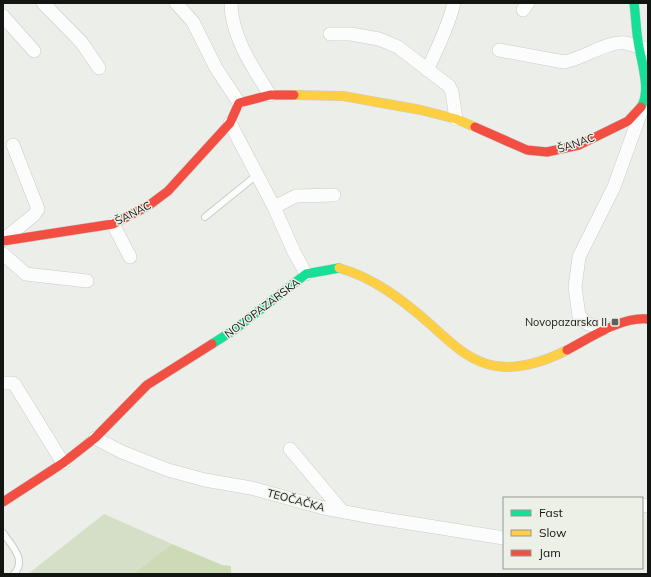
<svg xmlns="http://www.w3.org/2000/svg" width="651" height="577" font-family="Mulish,sans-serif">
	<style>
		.green { fill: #d5dfc7 }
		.forest { fill: #ccdab6 }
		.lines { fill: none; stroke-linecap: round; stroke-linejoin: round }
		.lane-casing { stroke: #caccc9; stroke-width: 8 }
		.street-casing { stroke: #caccc9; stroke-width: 14 }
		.fast-casing { stroke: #caccc9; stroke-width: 10 }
		.slow-casing { stroke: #caccc9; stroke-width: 10 }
		.jam-casing { stroke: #caccc9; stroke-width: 10 }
		.lane { stroke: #fcfcfc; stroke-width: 6 }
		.street { stroke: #fcfcfc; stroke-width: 13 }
		.fast { stroke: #16e098; stroke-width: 9 }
		.slow { stroke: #ffcf43; stroke-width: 9 }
		.jam { stroke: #f24e42; stroke-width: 9 }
		.poi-dot { fill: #5f615d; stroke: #ecf0e7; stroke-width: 1.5 }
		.labels { text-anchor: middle; stroke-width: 3; stroke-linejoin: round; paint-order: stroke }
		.street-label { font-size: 11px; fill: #131512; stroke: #ecf0e7 }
		.poi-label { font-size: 11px; fill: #131512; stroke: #ecf0e7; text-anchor: end }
	</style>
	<rect width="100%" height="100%" fill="#eceee9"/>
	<path class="green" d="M104,514L172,544L133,574H28Z"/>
	<path class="forest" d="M172,544L222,565L231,566V574H133Z"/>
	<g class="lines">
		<defs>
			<g id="lane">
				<path d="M205,217L258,174"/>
				<path d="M3,533C12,546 27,560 14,574"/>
			</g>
			<g id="street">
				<path d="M43,3L82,43L99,68"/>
				<path d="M176,3L193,22L216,68L239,103"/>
				<path d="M231,3C231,36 253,68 270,95"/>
				<path d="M523,10L528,3"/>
				<path d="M3,16L34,51"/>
				<path d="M330,34H351L379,39L398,47L449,86L452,92L456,119"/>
				<path d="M499,50L564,62C583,59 606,41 625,43C632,44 639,47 646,49"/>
				<path d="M427,70C438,48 448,27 454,3"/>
				<path d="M230,123L274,207L294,252L306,274"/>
				<path d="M274,207L296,196L334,195"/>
				<path d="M113,224L130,257"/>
				<path d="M3,240L34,215L38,209L13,145"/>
				<path d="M3,254L26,274L87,281"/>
				<path d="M608,328L588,324L579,316L575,287L579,257L614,187L642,109"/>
				<path d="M3,383H12L15,385L63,463"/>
				<path d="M95,438L122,452L168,470L205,480L251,488L324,508L372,517L504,538"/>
				<path d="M290,449L342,511"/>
				<path d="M642,506L648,505"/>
			</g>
			<g id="fast">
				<path d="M634,3C636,18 636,32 639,47C642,64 651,92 641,107"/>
				<path d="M212,344L234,330L306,274L339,268"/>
			</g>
			<g id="slow">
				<path d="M294,95L343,96L421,110L456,119L475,127"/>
				<path d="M339,268C373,277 404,301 430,324C447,339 464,357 487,364C513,372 544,362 567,350"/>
			</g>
			<g id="jam">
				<path d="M475,127L527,150L547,152L579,145L628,121L641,107"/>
				<path d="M3,241L113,224L148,206L168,191L230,123L239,103L270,95H294"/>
				<path d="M567,350C590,338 622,316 648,319"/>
				<path d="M3,502L63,463L95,438L147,385L212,344"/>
			</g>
		</defs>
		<use href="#lane" class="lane-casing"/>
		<use href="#street" class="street-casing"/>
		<use href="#fast" class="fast-casing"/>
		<use href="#slow" class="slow-casing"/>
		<use href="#jam" class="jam-casing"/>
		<use href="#lane" class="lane"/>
		<use href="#street" class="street"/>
		<use href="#fast" class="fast"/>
		<use href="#slow" class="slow"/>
		<use href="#jam" class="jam"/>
	</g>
	<rect class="poi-dot" x="611" y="318" width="8" height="8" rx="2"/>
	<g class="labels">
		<g class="street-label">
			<text transform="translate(576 143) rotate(-19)" y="4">ŠANAC</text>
			<text transform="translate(133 213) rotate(-27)" y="4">ŠANAC</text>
			<text transform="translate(262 308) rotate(-37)" y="4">NOVOPAZARSKA</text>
			<text transform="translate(296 500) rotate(15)" y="4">TEOČAČKA</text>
		</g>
		<g class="poi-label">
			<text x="607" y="326">Novopazarska II</text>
		</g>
	</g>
	<rect width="651" height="577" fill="none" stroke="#131512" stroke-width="8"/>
	<rect x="503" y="497" width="140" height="72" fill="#ecf0e7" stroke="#959892"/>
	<rect x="511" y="510" width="20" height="6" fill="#16e098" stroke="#959892"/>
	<text x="539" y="517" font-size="12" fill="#131512">Fast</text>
	<rect x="511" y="530" width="20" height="6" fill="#ffcf43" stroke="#959892"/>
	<text x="539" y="537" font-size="12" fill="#131512">Slow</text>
	<rect x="511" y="550" width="20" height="6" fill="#f24e42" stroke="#959892"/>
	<text x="539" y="557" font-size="12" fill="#131512">Jam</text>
</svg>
